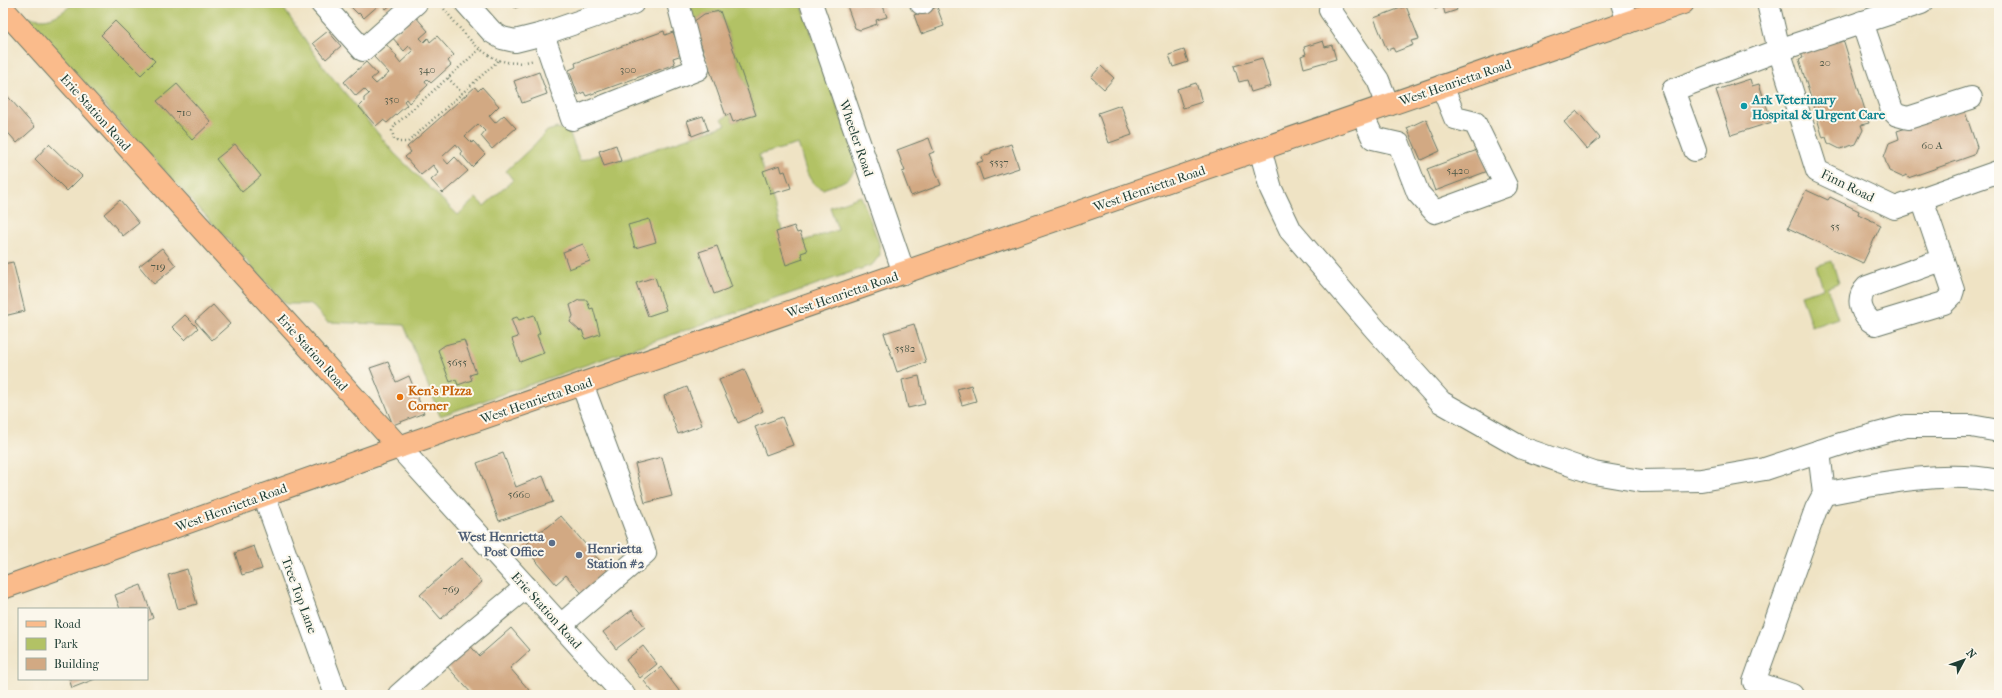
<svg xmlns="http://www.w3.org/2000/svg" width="2002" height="698" font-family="'IM FELL French Canon',serif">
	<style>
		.green { fill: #b2c265; stroke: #68804c }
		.building { fill: #d2a983 }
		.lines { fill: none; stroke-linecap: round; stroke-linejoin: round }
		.minor-casing { stroke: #687766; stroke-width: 24 }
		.major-casing { stroke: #687766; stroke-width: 24 }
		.path { stroke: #687766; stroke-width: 2.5; stroke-dasharray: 1 3; stroke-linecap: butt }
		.minor { stroke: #fff; stroke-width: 22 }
		.major { stroke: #fabb8b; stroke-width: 22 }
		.culture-dot { fill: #0f9aa8; stroke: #fbf7ec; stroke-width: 1.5 }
		.food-dot { fill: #e8710a; stroke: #fbf7ec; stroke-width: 1.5 }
		.service-dot { fill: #5c6f8a; stroke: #fbf7ec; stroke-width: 1.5 }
		.labels { text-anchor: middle; stroke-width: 4; stroke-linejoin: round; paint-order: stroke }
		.number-label { font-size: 11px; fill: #4c5848 }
		.street-label { font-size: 13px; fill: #1f3d34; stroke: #fbf7ec }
		.culture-label { font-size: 13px; font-weight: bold; fill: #0d838f; stroke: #fbf7ec; text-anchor: start }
		.food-label { font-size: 13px; font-weight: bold; fill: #c56008; stroke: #fbf7ec; text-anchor: start }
		.service-label { font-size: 13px; font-weight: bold; fill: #4e5e75; stroke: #fbf7ec; text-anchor: end }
	</style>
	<rect width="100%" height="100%" fill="#fbf7ec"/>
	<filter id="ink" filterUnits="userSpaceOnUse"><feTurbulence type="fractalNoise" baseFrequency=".025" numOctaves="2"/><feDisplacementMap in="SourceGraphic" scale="8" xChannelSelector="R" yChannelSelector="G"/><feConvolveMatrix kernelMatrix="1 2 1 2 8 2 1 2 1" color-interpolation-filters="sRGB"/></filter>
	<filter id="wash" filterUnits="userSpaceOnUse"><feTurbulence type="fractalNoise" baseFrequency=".012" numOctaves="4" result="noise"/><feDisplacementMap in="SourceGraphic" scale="16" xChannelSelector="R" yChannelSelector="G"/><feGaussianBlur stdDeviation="0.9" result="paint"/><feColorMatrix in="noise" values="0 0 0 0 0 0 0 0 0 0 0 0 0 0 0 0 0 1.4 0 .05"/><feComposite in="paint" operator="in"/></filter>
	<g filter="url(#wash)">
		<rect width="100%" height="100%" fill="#efe3c4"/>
		<g class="green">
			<path d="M74,3H280L323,66L394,153L458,215L476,198L484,206L513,180L506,171L532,147L547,131L557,128L569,131L580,161L600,154L605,166L726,125L722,119L730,114L733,122L756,115L720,11L704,14L693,22L685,3H801L857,162C852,183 840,182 823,189C805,184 804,159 798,144L759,155L787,246L838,230L830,207L861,196L879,243L880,255L872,265L440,416L404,325L327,322L311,304H286L30,23V17C50,23 60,14 74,3Z"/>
			<path d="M1832,261L1839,283L1827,287L1838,318L1812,327L1801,295L1823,288L1816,266Z"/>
		</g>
		<g id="blocks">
			<g class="building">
				<path d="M347,3H393L386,9L381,3L364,18L359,13L358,14Z"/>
				<path d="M507,3H528L515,8L513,5L509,6Z"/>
				<path d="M846,3H882L887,17L876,20L877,24L860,30L855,28Z"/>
				<path d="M1433,3H1454L1457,10L1445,14L1443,6L1435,9Z"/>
				<path d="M1406,6L1419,39L1411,41L1413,45L1395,52L1393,48L1387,50L1374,18Z"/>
				<path d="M937,7L944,26L921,34L914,15Z"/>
				<path d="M720,11L756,115L733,122L730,114L726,116L693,22L704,14Z"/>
				<path d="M415,16L428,31L420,38L424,42L428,38L430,42L437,36L454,55L448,61L451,65L431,83L427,79L425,81L428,85L409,103L406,99L404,101L407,105L387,123L383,120L376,126L359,107L364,102V98L369,94L364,89L356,96L344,82L366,62L377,74L371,79L376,84L389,73L373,56L386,44L397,57L396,58L400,63L413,51L409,46L404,51L392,37Z"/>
				<path d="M115,21L155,61L141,75L101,35Z"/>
				<path d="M328,31L341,46L326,59L313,43Z"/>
				<path d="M664,31L665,35L673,32L682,55L673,58L675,64L586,96L584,92L578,95L569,70L576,67L575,63Z"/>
				<path d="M1841,39L1844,42L1869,123L1861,125L1863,130L1856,144L1840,149L1828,143L1826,137L1823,138L1799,59L1803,58L1800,51Z"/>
				<path d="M1323,41L1325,47L1332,45L1336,59L1304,68L1301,56L1306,54L1304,47Z"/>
				<path d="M1184,50L1188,62L1173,67L1169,55Z"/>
				<path d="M1262,58L1271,86L1251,92L1247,80L1239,82L1234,66Z"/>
				<path d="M1101,66L1114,78L1104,89L1091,77Z"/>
				<path d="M539,72L547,94L522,103L514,81Z"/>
				<path d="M1750,79L1752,86L1759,84L1772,122L1731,135L1716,90Z"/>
				<path d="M1196,83L1202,102L1183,108L1177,89Z"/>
				<path d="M177,84L211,122L192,140L157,101Z"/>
				<path d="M475,87L478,91L482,87L499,106L489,116L495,123L504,115L516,128L492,149L481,136L485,131L478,124L465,136L472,143L473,141L485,154L472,167L461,154L462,152L456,144L442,157L448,164L455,157L468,171L443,193L431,180L439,173L433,165L421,175L405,157L411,152L407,147Z"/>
				<path d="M3,91L35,127L17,143L3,127Z"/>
				<path d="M1121,105L1132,135L1109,143L1098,113Z"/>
				<path d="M1964,109L1977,147L1974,155L1908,178L1907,175L1902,177L1889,171L1884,157L1889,143L1899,139L1897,131Z"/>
				<path d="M1577,111L1600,138L1587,149L1564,122Z"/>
				<path d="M703,116L708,130L692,136L687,121Z"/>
				<path d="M1426,119L1440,151L1421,160L1407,128Z"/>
				<path d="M929,138L934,152L929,154L941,185L911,196L902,172L905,171L897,150Z"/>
				<path d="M49,144L82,176L67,191L35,159Z"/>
				<path d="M235,144L261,176L242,192L216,159Z"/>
				<path d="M1011,144L1019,168L983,180L977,163L983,161L982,157L991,153V151Z"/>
				<path d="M616,145L621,161L604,166L599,151Z"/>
				<path d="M1480,149L1488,171L1435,191L1427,169Z"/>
				<path d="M780,165L782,172L785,171L791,188L771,194L763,171Z"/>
				<path d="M1806,190L1828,200L1830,197L1859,211L1858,214L1881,225L1863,263L1788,228Z"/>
				<path d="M120,200L139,223L123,236L104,214Z"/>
				<path d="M649,219L656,242L635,248L628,225Z"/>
				<path d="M794,226L797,233L800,232L807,251L801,253L803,259L786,265L776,232Z"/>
				<path d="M583,244L590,261L569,269L563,252Z"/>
				<path d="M717,246L732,287L714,294L699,252Z"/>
				<path d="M162,248L176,266L154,284L139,266Z"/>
				<path d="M13,262L25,311L4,316L3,264Z"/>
				<path d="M655,277L666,310L648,316L636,283Z"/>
				<path d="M579,300H587L590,309L593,308L600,334L585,339L582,330L580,331L570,322L573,316L570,305Z"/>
				<path d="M213,305L230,324L212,340L195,321Z"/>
				<path d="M185,315L198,328L185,340L172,327Z"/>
				<path d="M534,315L540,333L537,335L544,353L520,362L512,339L518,337L511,319L517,317L519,320Z"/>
				<path d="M914,324L926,362L897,372L884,333Z"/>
				<path d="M464,340L476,373L470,375L472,380L458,385L456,380L450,382L438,350L445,345Z"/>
				<path d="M388,362L396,382L409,376L424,413L393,425L370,368Z"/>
				<path d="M744,369L763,411L738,423L719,380Z"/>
				<path d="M919,376L925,404L908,408L902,380Z"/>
				<path d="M971,385L976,401L962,405L957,389Z"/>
				<path d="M687,387L702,425L678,434L664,396Z"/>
				<path d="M782,417L793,445L766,455L755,427Z"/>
				<path d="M503,453L516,487L543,476L553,502L499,521L477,463Z"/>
				<path d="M662,457L672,496L645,503L635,464Z"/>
				<path d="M561,516L611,574L585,597L566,575L556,584L524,547L539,532L548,527Z"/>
				<path d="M254,546L262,569L242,575L235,553Z"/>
				<path d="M461,558L482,582L441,619L420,595Z"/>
				<path d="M187,569L197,604L178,609L168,575Z"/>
				<path d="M141,585L153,618L147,621V609H120L115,595Z"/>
				<path d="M632,610L645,627L616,649L603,632Z"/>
				<path d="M511,628L530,650L510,668L529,690L524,695H473L445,664L468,643L479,656Z"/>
				<path d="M643,646L657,664L640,678L626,660Z"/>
				<path d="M661,667L680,692L676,695H655L644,681Z"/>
				<path d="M69,679H95L72,688Z"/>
			</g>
		</g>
	</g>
	<g filter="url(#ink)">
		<use href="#blocks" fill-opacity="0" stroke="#687766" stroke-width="1"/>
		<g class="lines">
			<defs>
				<g id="minor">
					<path d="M321,3L363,50L416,3"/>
					<path d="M466,3L492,32L502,38L515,41L543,34L633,3"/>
					<path d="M811,3L904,273"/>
					<path d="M921,3H923"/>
					<path d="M1622,3L1628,22"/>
					<path d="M1768,3L1779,50L1817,171L1895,208L1997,172"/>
					<path d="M1330,10L1378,80L1388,105"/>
					<path d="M1862,22L1892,110L1897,115L1908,118L1971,98"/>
					<path d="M543,34L572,119L698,69L691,53L678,3"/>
					<path d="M1362,114L1373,138L1399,144L1418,193L1435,212L1506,186L1475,123L1455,118L1442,86"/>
					<path d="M1260,149L1271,189L1291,231L1375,329L1441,402L1522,448L1594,473L1641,481L1701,480L1765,469L1844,443L1906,426H1971L1999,431"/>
					<path d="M1695,150L1673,90L1779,50L1921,3"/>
					<path d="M1922,199L1953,290L1951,296L1944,303L1875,324C1861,316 1855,299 1867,287L1942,260"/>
					<path d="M399,447L624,695"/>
					<path d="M1824,494C1881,483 1941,470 1999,481"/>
					<path d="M264,495L336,695"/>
					<path d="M561,625L645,553L582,384"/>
					<path d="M399,695L445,654L526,587"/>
					<path d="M1792,695L1754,682L1816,509L1824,494L1819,451"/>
				</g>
				<g id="major">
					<path d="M3,9L399,447"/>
					<path d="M3,588L399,447L1683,3"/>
				</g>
			</defs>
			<use href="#minor" class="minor-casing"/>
			<use href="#major" class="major-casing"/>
			<g class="path">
				<path d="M439,3C465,33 488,74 534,60"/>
				<path d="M480,49L395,125L392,131L394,139L398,142H408L499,60"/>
				<path d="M448,78L462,93"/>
			</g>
			<use href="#minor" class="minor"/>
			<use href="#major" class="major"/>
		</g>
	</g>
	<circle class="culture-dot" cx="1744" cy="106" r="4"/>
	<circle class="food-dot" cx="400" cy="397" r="4"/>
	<g class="service-dot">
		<circle cx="552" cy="543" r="4"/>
		<circle cx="579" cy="555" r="4"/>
	</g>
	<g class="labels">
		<g class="number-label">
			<text x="1825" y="66">20</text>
			<text x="427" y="73">340</text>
			<text x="628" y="73">300</text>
			<text x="392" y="103">350</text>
			<text x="184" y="116">710</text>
			<text x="1932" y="149">60 A</text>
			<text x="999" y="166">5537</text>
			<text x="1458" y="174">5420</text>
			<text x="1835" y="230">55</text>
			<text x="158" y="270">719</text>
			<text x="905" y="352">5582</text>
			<text x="457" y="366">5655</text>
			<text x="519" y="498">5660</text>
			<text x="451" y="593">769</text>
		</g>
		<g class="street-label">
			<text transform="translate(1455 82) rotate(-19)" y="5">West Henrietta Road</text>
			<text transform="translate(96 112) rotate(48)" y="5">Erie Station Road</text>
			<text transform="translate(857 138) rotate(71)" y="5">Wheeler Road</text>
			<text transform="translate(1848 185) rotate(26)" y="5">Finn Road</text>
			<text transform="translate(1149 188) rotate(-19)" y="5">West Henrietta Road</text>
			<text transform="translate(842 294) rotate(-19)" y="5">West Henrietta Road</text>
			<text transform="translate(313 352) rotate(48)" y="5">Erie Station Road</text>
			<text transform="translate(536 400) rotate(-19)" y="5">West Henrietta Road</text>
			<text transform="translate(231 507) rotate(-20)" y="5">West Henrietta Road</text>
			<text transform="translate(300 595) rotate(70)" y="5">Tree Top Lane</text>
			<text transform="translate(547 610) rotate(48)" y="5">Erie Station Road</text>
		</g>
		<g class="culture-label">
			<text x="1752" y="104">Ark Veterinary<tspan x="1752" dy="15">Hospital &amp; Urgent Care</tspan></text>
		</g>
		<g class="food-label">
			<text x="408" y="395">Ken's PIzza<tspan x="408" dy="15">Corner</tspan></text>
		</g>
		<g class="service-label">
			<text x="544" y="541">West Henrietta<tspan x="544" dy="15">Post Office</tspan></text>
			<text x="587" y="553" text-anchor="start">Henrietta<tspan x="587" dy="15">Station #2</tspan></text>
		</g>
	</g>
	<rect width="2002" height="698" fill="none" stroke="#fbf7ec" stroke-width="16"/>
	<rect x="18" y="608" width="130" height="72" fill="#fbf7ec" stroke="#a3ada2"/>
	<rect x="26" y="621" width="20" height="6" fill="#fabb8b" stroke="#a3ada2"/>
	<text x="54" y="628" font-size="12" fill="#1f3d34">Road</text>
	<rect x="26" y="638" width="20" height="12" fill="#b2c265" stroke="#a3ada2"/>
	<text x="54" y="648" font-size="12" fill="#1f3d34">Park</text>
	<rect x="26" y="658" width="20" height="12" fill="#d2a983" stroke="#a3ada2"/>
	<text x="54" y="668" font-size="12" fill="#1f3d34">Building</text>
	<g transform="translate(1964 660) rotate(49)" stroke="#fbf7ec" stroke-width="3" paint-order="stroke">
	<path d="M0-3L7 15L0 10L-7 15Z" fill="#1f3d34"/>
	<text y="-6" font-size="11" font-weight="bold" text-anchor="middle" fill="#1f3d34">N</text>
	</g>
</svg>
